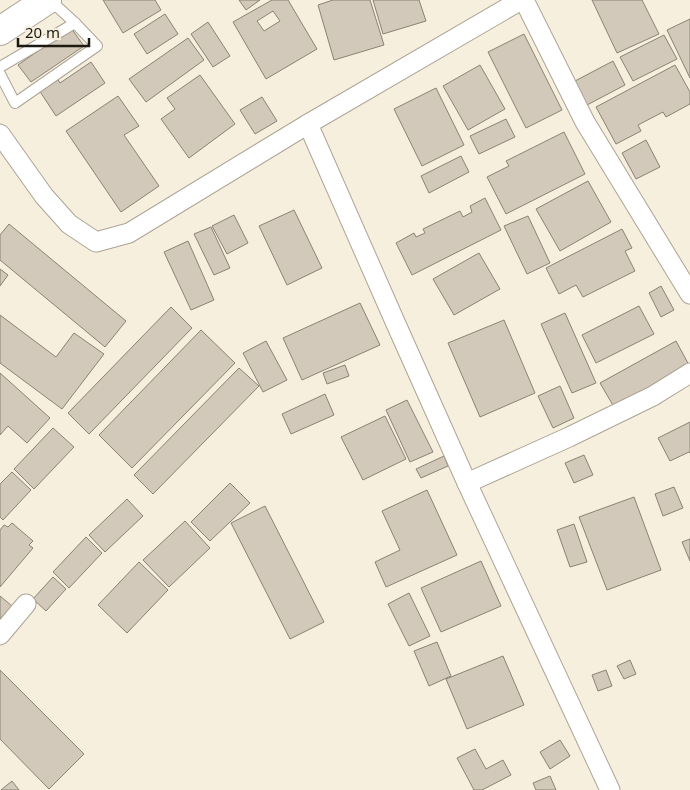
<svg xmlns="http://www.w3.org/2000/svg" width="690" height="790" font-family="'Noto Sans',sans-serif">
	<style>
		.building { fill: #d2c9ba; stroke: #8a8274; fill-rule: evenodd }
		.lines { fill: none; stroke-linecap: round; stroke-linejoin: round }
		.lane-casing { stroke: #aca495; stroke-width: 12 }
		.street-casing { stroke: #aca495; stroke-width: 21 }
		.secondary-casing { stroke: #aca495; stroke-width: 30 }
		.lane { stroke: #fff; stroke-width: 10 }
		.street { stroke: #fff; stroke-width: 19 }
		.secondary { stroke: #fff; stroke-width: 28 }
	</style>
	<rect width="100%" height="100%" fill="#f7efde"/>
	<g class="building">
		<path d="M103,0H155L161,10L123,33Z"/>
		<path d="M239,0H260L246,10Z"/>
		<path d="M272,0H288L317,49L266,79L233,22ZM273,11L280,21L264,31L257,21Z"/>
		<path d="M333,0H370L384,45L334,60L318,5Z"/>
		<path d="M373,0H419L426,21L383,34Z"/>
		<path d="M592,0H642L659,34L617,53Z"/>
		<path d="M165,14L178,34L147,54L134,34Z"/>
		<path d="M690,19V78L667,30Z"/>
		<path d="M208,22L230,56L213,67L191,34Z"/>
		<path d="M71,28L84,46L31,82L18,65Z"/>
		<path d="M524,34L562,110L526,128L488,52Z"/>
		<path d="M664,35L677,59L633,81L620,57Z"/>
		<path d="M188,38L204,60L146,102L129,79Z"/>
		<path d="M613,61L625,85L587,105L575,81Z"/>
		<path d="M91,62L105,83L56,116L39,90L57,78L60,83Z"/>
		<path d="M480,65L505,109L468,130L443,86Z"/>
		<path d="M675,65L690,92V104L666,117L663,112L638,125L641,131L616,144L596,107Z"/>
		<path d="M200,75L235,124L189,158L161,119L175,109L167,98Z"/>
		<path d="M436,88L464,145L422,166L394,109Z"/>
		<path d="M118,96L139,126L124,135L159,186L121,212L66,131Z"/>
		<path d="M262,97L277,121L255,134L240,110Z"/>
		<path d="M506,119L515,137L479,154L470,136Z"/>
		<path d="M564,132L585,174L506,214L487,177L509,166L506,161Z"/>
		<path d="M646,140L660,167L636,179L622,153Z"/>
		<path d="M461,156L469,172L429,193L421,176Z"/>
		<path d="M588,181L611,222L560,251L536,209Z"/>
		<path d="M485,198L501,230L412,275L396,243L414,233L416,237L425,233L423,229L460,211L463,217L472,212L470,206Z"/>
		<path d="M294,210L322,268L287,285L259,226Z"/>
		<path d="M234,215L248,243L227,254L212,226Z"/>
		<path d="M528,216L550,263L527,274L504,226Z"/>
		<path d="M9,224L126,321L105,347L0,260V235Z"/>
		<path d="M211,227L230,268L214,275L194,234Z"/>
		<path d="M622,229L632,248L625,251L635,271L583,297L576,285L559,294L546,268Z"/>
		<path d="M188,241L214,300L191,310L164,252Z"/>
		<path d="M479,253L500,289L454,315L433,279Z"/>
		<path d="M0,269L8,275L0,286Z"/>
		<path d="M661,286L674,310L661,317L649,293Z"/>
		<path d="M360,303L380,345L302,380L283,338Z"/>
		<path d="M639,306L654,334L596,363L582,335Z"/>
		<path d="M171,307L192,328L89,434L68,413Z"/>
		<path d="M565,313L596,383L572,393L541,324Z"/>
		<path d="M0,315L56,357L74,333L104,354L62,409L0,363Z"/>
		<path d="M504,320L535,393L480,417L448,343Z"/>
		<path d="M201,330L235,363L132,468L99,435Z"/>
		<path d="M266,341L287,380L263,392L243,353Z"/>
		<path d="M676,341L689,365L614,407L600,383Z"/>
		<path d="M345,365L349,376L327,384L323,373Z"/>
		<path d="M239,368L259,386L153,494L134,475Z"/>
		<path d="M0,373L50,418L27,443L8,426L0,435Z"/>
		<path d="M560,386L574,418L553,428L538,396Z"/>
		<path d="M325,394L334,415L291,434L282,414Z"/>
		<path d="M407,400L433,452L410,462L386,410Z"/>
		<path d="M385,416L406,459L363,480L341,437Z"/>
		<path d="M690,422V453L689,452L670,461L658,438Z"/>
		<path d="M53,428L74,447L34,489L14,469Z"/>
		<path d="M584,455L593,475L574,483L565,463Z"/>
		<path d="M444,456L448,466L421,478L416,469Z"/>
		<path d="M12,472L31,490L3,520L0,517V484Z"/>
		<path d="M230,483L250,503L210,541L191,522Z"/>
		<path d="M674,487L683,508L663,516L655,494Z"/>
		<path d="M427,490L457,555L386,587L375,562L400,550L382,511Z"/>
		<path d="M634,497L661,570L607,590L579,517Z"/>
		<path d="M127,499L143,516L105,552L89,535Z"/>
		<path d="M265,506L324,622L290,639L231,523Z"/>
		<path d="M185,521L210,548L169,587L143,560Z"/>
		<path d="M12,523L33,541L29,545L33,548L0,587V530L4,525L8,527Z"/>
		<path d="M574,524L587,562L570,567L557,530Z"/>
		<path d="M86,537L102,553L69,588L53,572Z"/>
		<path d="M690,539V561L682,542Z"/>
		<path d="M481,561L501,606L441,632L421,588Z"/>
		<path d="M139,562L168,590L127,633L98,605Z"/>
		<path d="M53,577L66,589L46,611L33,599Z"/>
		<path d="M409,593L430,636L409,646L388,604Z"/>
		<path d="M0,596L12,606L1,618H0Z"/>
		<path d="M437,642L451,676L429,686L414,651Z"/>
		<path d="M503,656L524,705L467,729L446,679Z"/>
		<path d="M630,660L636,674L624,679L617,666Z"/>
		<path d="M0,670L84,754L49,789L0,739Z"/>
		<path d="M606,670L612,686L598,691L592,675Z"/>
		<path d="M560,740L570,756L550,769L540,752Z"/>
		<path d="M475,749L486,769L503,760L511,775L482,790H474L457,758Z"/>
		<path d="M550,776L556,790H536L533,783Z"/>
		<path d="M12,781L19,790H1Z"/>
	</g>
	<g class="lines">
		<defs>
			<g id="lane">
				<path d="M0,67L75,23L50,0"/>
				<path d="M0,74L15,103L97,46L75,23"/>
			</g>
			<g id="street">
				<path d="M524,0L585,122L690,294"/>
				<path d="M308,124L396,324L467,483L610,790"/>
				<path d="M0,134L44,196L69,224L96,242L129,233L308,124L521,0"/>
				<path d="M467,483L569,437L653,396L690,373"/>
				<path d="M0,635L26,604"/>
			</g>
			<path id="secondary" d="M0,31L47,0"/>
		</defs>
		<use href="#lane" class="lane-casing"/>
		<use href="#street" class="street-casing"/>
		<use href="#secondary" class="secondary-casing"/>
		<use href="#lane" class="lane"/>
		<use href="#street" class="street"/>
		<use href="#secondary" class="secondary"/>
	</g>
	<path d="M18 38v8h71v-8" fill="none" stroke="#1c1913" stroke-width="2.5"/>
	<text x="25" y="38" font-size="15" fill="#1c1913" stroke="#f7efde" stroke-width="4" paint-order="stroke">20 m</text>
</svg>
